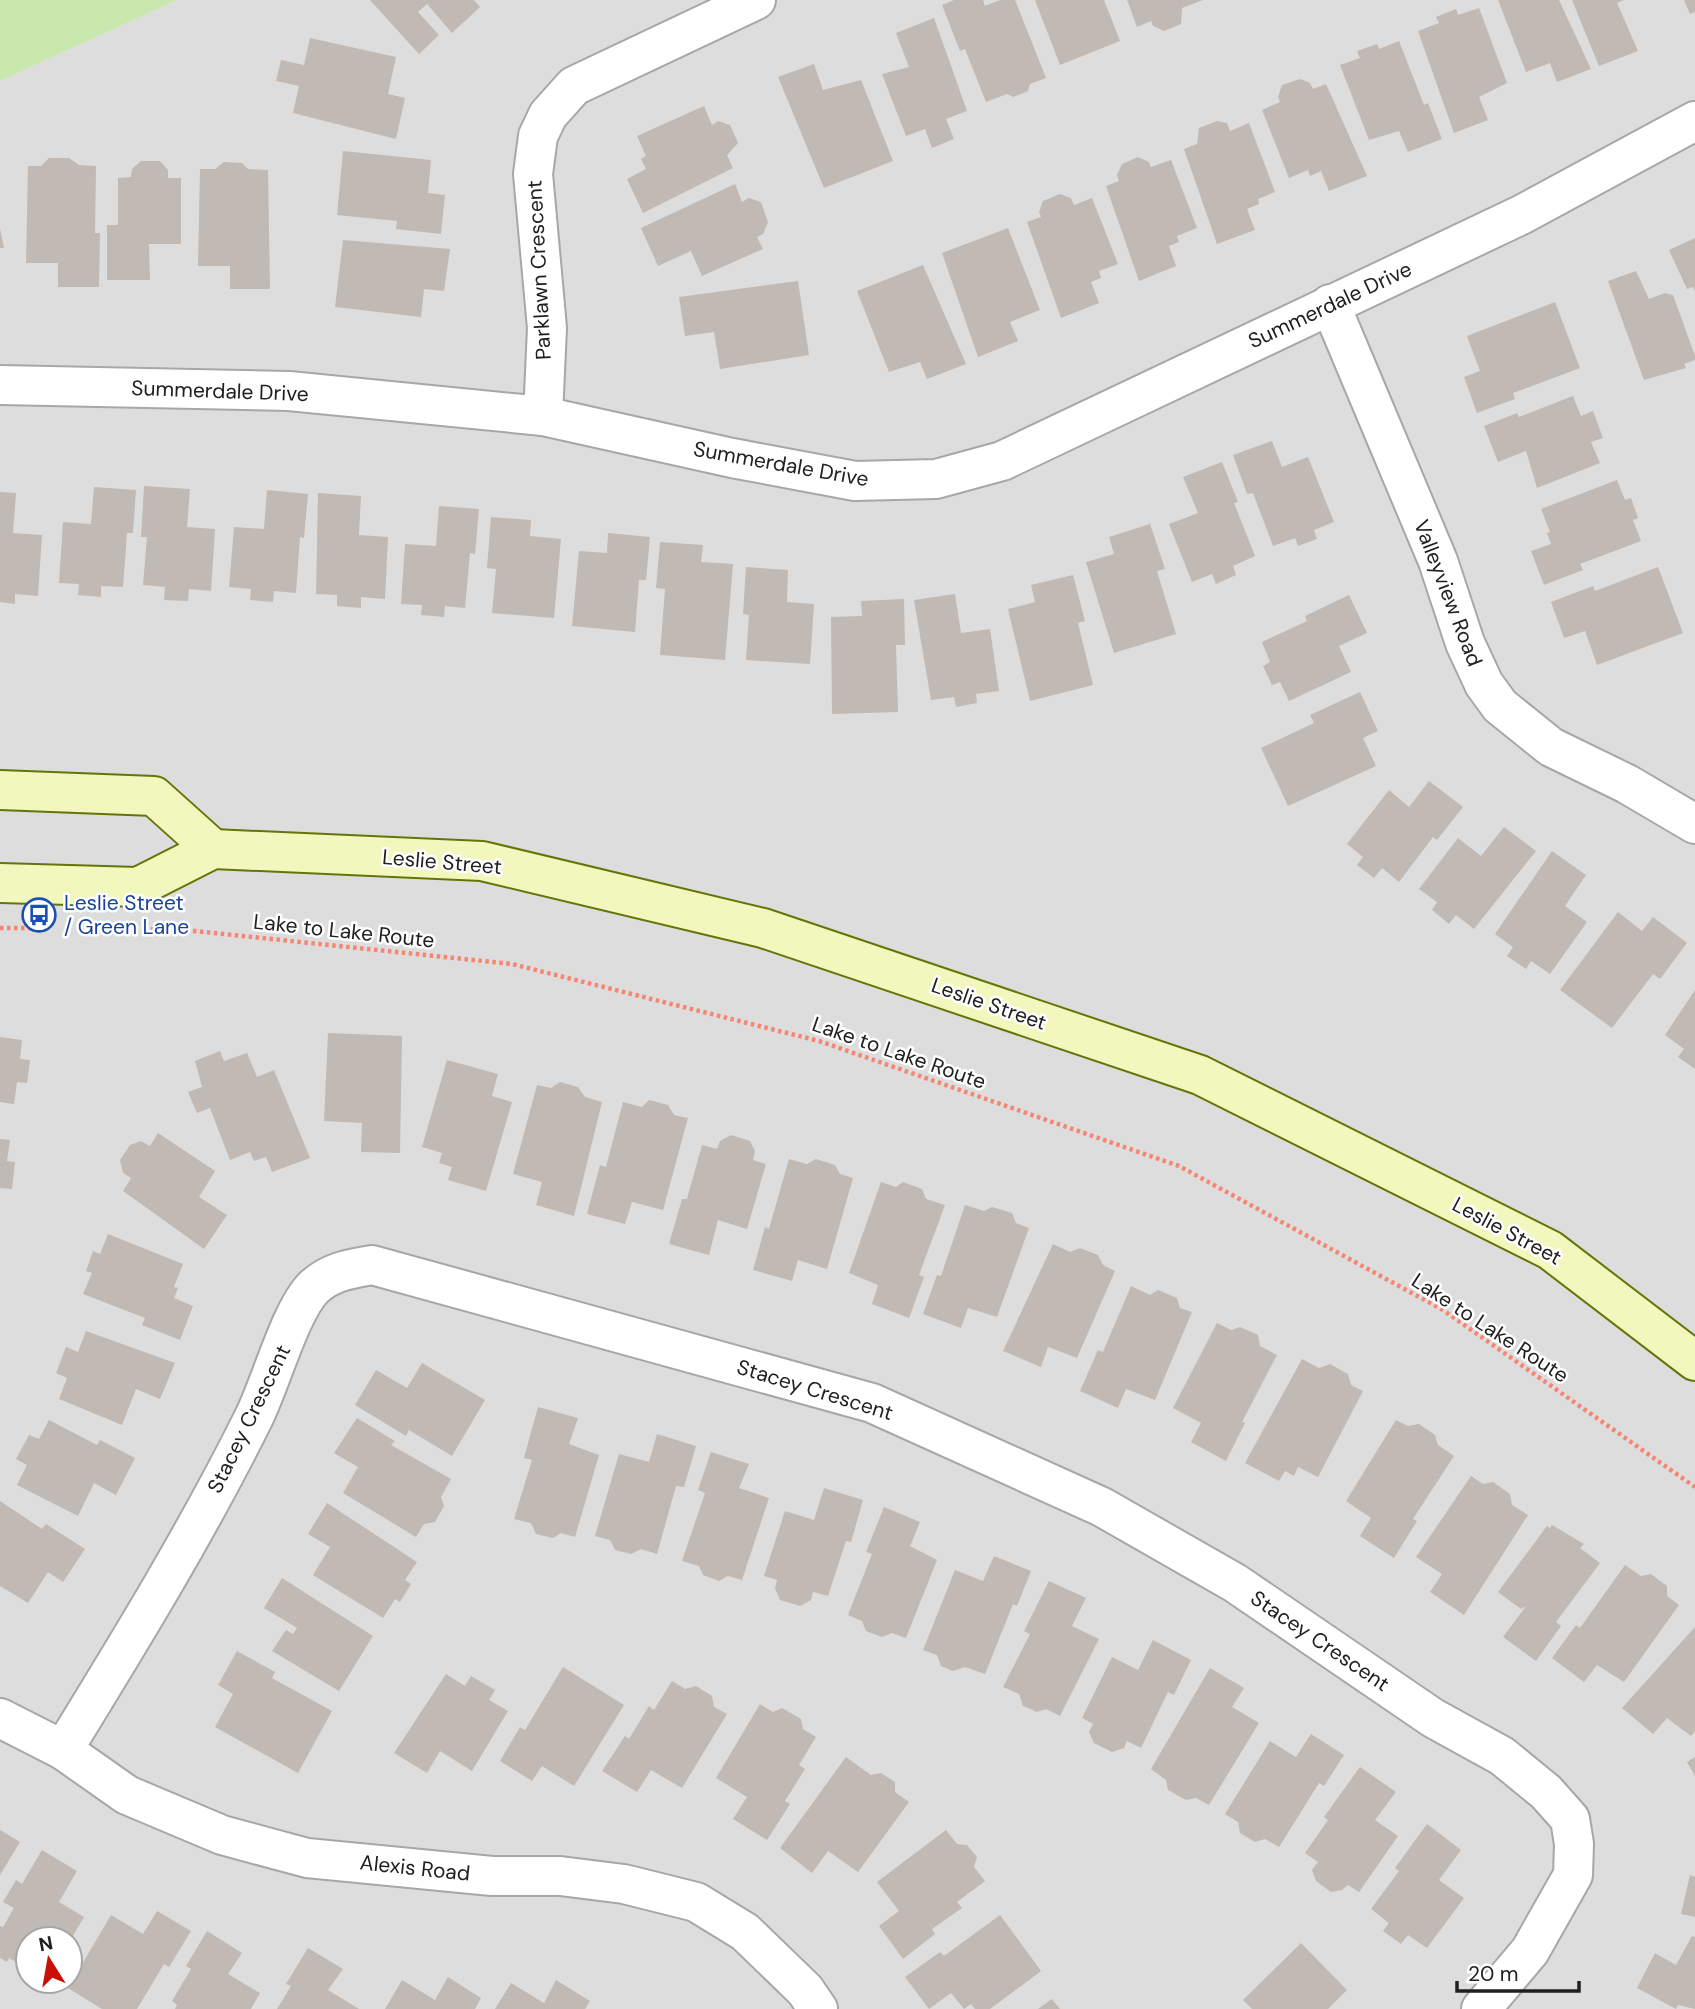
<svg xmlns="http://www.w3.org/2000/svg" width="1695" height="2009" font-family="'DM Sans',sans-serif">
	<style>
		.residential { fill: #dedddd; fill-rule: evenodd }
		.grass { fill: #c8e8ae }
		.building { fill: #c1b9b3 }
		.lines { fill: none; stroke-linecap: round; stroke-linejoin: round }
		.street-casing { stroke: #a7a7a7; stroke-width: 42 }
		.secondary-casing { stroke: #647508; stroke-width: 42 }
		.path { stroke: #f68571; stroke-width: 4.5; stroke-dasharray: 3.5 3.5; stroke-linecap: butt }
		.street { stroke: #fff; stroke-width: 38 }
		.secondary { stroke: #f2f8bd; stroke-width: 38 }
		.labels { text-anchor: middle; stroke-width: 5; stroke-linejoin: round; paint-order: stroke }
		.street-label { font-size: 21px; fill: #202020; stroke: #fff }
		.transit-label { font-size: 21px; fill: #164399; stroke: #fff; text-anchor: start }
	</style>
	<rect width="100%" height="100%" fill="#f0ede6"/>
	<path class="residential" d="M177,0H1695V2009H0V81ZM28,1939H70V1981H28Z"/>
	<path class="grass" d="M0,0H177L0,81Z"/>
	<g class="building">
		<path d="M370,0H474L480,7L452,33L427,4L418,12L439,35L419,54Z"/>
		<path d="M954,0H983L985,6L1000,0H1015L1046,78L1030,84L1028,91L1013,97L1007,94L986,102L965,49L960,51L942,5Z"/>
		<path d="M1035,0H1104L1120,41L1060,65Z"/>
		<path d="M1127,0H1203L1182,8L1181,24L1164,31L1153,26L1151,21L1137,27Z"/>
		<path d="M1498,0H1559L1591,69L1557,82L1550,63L1526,72Z"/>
		<path d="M1572,0H1624L1617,3L1638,51L1599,66Z"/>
		<path d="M1684,0H1695V12L1690,14Z"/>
		<path d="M1479,8L1507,83L1479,97L1488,120L1454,133L1418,31L1439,23L1436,17L1456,9L1458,15Z"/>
		<path d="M934,18L967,111L946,119L954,139L932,148L925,129L906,136L882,74L909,67L896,33Z"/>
		<path d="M310,38L396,57L388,94L405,98L396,139L293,113L299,86L276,81L281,60L304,65Z"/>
		<path d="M1399,41L1424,105L1428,103L1442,139L1408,152L1399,131L1369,140L1340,65L1360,58L1357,51L1377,44L1379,49Z"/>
		<path d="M814,64L823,90L861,80L893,161L824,188L778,77Z"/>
		<path d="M1300,79L1310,83L1313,89L1326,84L1367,176L1329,191L1321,171L1310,176L1308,170L1289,178L1262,110L1280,102L1278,97L1282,85Z"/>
		<path d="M704,106L712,125L718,121L730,125L738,143L727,155L733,168L643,213L627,179L646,169L641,159L646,156L637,136Z"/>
		<path d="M1217,121L1227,123L1230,131L1249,123L1275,192L1258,199L1259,204L1247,209L1255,230L1217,244L1184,149L1197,144L1199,128Z"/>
		<path d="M343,151L431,160L428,193L445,195L441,234L396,229L397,221L337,215Z"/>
		<path d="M1138,157L1149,162L1151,167L1171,160L1197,228L1177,236L1179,242L1169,246L1176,266L1139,281L1106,186L1119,181L1117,175L1122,164Z"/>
		<path d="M49,158H69L79,165L96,166L95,233H100L99,287H58V263H26L28,166H41Z"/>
		<path d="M141,161H160L168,170V178H181V244H149L150,280H107V225H118V178L131,177L132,169Z"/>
		<path d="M224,162L242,163L248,169L268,170L270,289H230V266H198L200,169H215Z"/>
		<path d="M735,184L742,202L749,198L761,202L768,222L763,234L757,237L763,249L702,276L691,251L658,266L641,228Z"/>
		<path d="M1060,194L1071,198L1074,205L1092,198L1118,264L1099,271L1101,278L1091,282L1099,303L1061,318L1027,222L1041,217L1039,212L1043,201Z"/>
		<path d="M0,228L4,248H0Z"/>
		<path d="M1008,228L1040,310L1010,322L1018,341L978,357L942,253Z"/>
		<path d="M1695,238V291L1693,287L1687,289L1669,250Z"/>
		<path d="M343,240L450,249L444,291L424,289L421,317L335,307Z"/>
		<path d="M923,265L966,364L927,379L920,362L889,372L857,291Z"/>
		<path d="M1636,271L1649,299L1665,293L1673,295L1695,356V360L1684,364L1686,368L1644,380L1608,281Z"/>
		<path d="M798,281L809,355L720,369L714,332L685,336L679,297Z"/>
		<path d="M1555,302L1580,368L1513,393L1515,399L1477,413L1464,377L1480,371L1467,336Z"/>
		<path d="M1573,396L1581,416L1593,411L1603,438L1591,442L1600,463L1537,488L1526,451L1498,462L1484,426L1517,413L1519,417Z"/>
		<path d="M1272,441L1282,467L1308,457L1334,522L1314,530L1317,539L1298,546L1295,538L1273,546L1253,493L1247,494L1233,455Z"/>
		<path d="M1222,462L1238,502L1234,503L1255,556L1233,566L1236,575L1216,584L1212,574L1192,582L1169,524L1198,513L1183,477Z"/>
		<path d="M1617,480L1625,500L1631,498L1638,518L1633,520L1641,541L1580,564L1583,570L1544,585L1531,551L1551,544L1547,533L1550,532L1541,509Z"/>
		<path d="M144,486L190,489L187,527L215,529L211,591L189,589L188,601L164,600L165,587L143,585L147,537H141Z"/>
		<path d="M94,487L136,490L133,533H127L123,587L101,586V597L78,595L79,584L59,583L63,522L91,524Z"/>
		<path d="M267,490L308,494L304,538L300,537L296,593L274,591L273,602L250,600L251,589L229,587L234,527L264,529Z"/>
		<path d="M0,492L16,493L13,533L42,535L38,596L15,594V604L0,602Z"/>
		<path d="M318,493L361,496L359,535L388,537L385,599L361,597V608L337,606V595L316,594Z"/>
		<path d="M439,506L479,509L475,554L470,553L465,608L445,606L444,617L421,615L422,605L401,604L405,544L436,546Z"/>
		<path d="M491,517L531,520L530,536L561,539L554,618L492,613L496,569L487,568Z"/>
		<path d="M1150,524L1165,569L1157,571L1176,634L1114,653L1086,562L1114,554L1109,537Z"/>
		<path d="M608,533L650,537L646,580H639L635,632L572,626L579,551L607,553Z"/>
		<path d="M660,542L703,545L701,562L733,564L725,660L660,655L665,589L656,588Z"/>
		<path d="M746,567L788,570L787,602L814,604L810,664L746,660L749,615L743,614Z"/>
		<path d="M1658,567L1683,633L1597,665L1585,631L1564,638L1551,602L1593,586L1595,591Z"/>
		<path d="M1073,575L1085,621L1078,623L1093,685L1030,701L1008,609L1035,602L1031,585Z"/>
		<path d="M955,594L961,633L990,629L999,691L976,694L977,703L956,707L954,697L931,700L914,600Z"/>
		<path d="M1349,595L1367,633L1339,646L1351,672L1289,701L1280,682L1272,685L1263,666L1270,662L1262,642L1307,621L1305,616Z"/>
		<path d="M904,599L905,645H896L898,712L832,714L831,617L862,616L861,601Z"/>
		<path d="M1360,692L1378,731L1363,738L1376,766L1288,806L1261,748L1314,723L1310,715Z"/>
		<path d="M1429,781L1463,807L1437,840L1433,837L1399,882L1382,868L1374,878L1357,865L1363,857L1347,844L1389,790L1409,807Z"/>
		<path d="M1504,827L1536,851L1474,929L1456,915L1449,924L1432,910L1437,902L1419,889L1458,838L1481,856Z"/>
		<path d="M1552,851L1586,875L1565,906L1587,922L1550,974L1531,961L1526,969L1507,956L1513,947L1495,934Z"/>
		<path d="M1618,912L1642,931L1653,917L1687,943L1660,979L1653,974L1612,1028L1560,990Z"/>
		<path d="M1695,990V1069L1678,1057L1684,1049L1665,1035Z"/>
		<path d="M328,1033L402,1036L400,1153L361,1152L362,1123L324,1121Z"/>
		<path d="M0,1037L22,1040L20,1059L30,1060L27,1083L17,1082L14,1104L0,1102Z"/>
		<path d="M220,1051L224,1061L247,1053L257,1077L274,1070L310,1158L272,1172L266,1157L254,1161L250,1152L230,1160L210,1108L197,1113L188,1092L202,1087L195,1061Z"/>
		<path d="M447,1060L498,1074L492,1096L512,1102L486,1191L448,1180L452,1167L439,1163L442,1153L422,1147Z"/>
		<path d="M560,1082L578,1087L585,1097L602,1102L574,1216L536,1205L542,1182L513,1174L537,1085L551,1088Z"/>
		<path d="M649,1100L668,1105L674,1115L688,1118L663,1210L632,1202L625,1224L587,1214L600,1165L606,1167L623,1102L642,1107Z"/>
		<path d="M158,1133L215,1171L199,1197L227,1215L204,1249L123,1191L131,1178L123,1173L120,1160L130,1145L141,1141L150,1146Z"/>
		<path d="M731,1135L750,1141L755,1151L753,1160L766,1164L747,1229L718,1220L709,1255L669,1244L682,1199H687L702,1145L717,1149L720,1141Z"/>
		<path d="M0,1139L10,1140L7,1161L15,1162L12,1189L0,1188Z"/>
		<path d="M789,1159L807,1164L816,1159L835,1165L840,1174L853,1178L827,1269L798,1260L792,1281L753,1270L765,1227L769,1229Z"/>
		<path d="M881,1182L896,1187L903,1182L922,1189L926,1199L945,1205L919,1275L924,1277L909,1318L872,1304L878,1285L849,1273Z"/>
		<path d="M965,1205L984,1211L992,1207L1012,1213L1016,1223L1029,1228L997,1317L968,1308L961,1328L923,1314L937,1275L941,1276Z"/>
		<path d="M108,1234L183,1264L174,1287L178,1288L174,1298L193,1306L180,1340L142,1325L145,1318L83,1294L92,1273L86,1271L93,1251L100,1254Z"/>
		<path d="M1053,1244L1070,1252L1080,1248L1098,1255L1103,1265L1115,1271L1077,1358L1048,1347L1041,1367L1003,1351Z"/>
		<path d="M1131,1286L1150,1295L1158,1290L1177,1298L1180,1308L1192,1312L1155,1400L1126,1389L1118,1408L1080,1391L1098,1350L1103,1352Z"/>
		<path d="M1217,1323L1231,1330L1240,1327L1258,1335L1260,1346L1277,1355L1242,1422L1245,1423L1226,1461L1191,1442L1201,1423L1173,1408Z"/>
		<path d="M86,1331L175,1363L160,1399L136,1389L122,1425L59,1399L67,1378L56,1373L66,1347L78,1352Z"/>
		<path d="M1302,1359L1319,1368L1330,1364L1348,1374L1351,1385L1363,1391L1318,1477L1298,1467L1294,1476L1285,1471L1279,1481L1245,1463Z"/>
		<path d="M422,1363L485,1400L452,1456L409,1430L406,1436L355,1405L376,1370L407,1388Z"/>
		<path d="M538,1407L578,1418L569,1444L599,1455L575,1537L561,1533L553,1538L536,1534L531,1523L514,1519L532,1460L524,1458Z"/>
		<path d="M357,1418L395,1441L391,1445L451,1479L441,1497L444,1506L435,1522L424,1524L416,1537L343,1493L358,1467L334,1453Z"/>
		<path d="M49,1420L97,1445L100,1440L135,1458L116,1495L94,1483L78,1516L17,1485L27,1465L16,1459L29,1435L39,1439Z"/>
		<path d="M1396,1420L1408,1426L1419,1424L1435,1435L1438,1445L1454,1456L1413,1519L1417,1521L1394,1558L1360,1536L1371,1518L1346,1501Z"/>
		<path d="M657,1434L696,1446L684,1487L676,1486L657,1554L641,1549L631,1554L615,1550L610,1540L595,1536L619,1454L649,1462Z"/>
		<path d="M711,1452L749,1464L739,1488L769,1498L742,1580L728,1576L719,1581L703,1575L699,1566L682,1561L705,1493L698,1490Z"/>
		<path d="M1471,1476L1483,1484L1493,1482L1510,1494L1512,1505L1528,1515L1464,1615L1430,1592L1442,1574L1416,1557Z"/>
		<path d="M824,1488L863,1500L851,1542L846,1541L828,1596L813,1592L811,1600L800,1606L780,1600L775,1588L777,1580L764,1576L785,1511L814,1520Z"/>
		<path d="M0,1501L42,1529L46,1524L85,1549L63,1582L48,1572L28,1603L0,1586Z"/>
		<path d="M327,1503L417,1562L405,1580L411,1584L400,1602L395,1599L383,1618L313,1575L330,1547L308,1534Z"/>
		<path d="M884,1507L920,1522L910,1546L937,1560L906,1638L892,1633L882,1637L866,1631L862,1621L848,1615L872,1554L866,1552Z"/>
		<path d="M1552,1525L1584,1544L1580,1548L1600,1563L1556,1622L1561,1626L1536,1661L1503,1637L1526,1606L1521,1609L1498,1592L1547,1526L1550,1528Z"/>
		<path d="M994,1556L1031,1571L1017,1606L1013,1604L985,1674L965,1667L953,1671L941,1666L937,1655L923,1650L955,1570L983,1581Z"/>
		<path d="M1625,1565L1641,1576L1651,1574L1667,1586V1596L1679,1605L1624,1682L1597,1665L1584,1682L1552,1658L1576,1625L1580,1628Z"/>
		<path d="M282,1578L373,1636L339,1691L272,1651L286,1630L293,1634L297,1628L264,1608Z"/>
		<path d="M1049,1581L1086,1598L1072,1626L1099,1639L1060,1716L1046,1709L1037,1712L1023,1706L1019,1694L1003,1687L1030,1634L1024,1631Z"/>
		<path d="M1695,1627V1731L1691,1736L1667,1718L1653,1734L1622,1708Z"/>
		<path d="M1153,1640L1191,1660L1174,1695L1168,1692L1141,1748L1127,1741L1124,1748L1112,1752L1094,1743L1089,1732L1093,1724L1082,1718L1112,1657L1138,1670Z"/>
		<path d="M237,1651L275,1672L272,1678L332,1711L298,1773L215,1727L233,1694L218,1685Z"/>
		<path d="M563,1667L624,1705L574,1786L542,1766L532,1781L500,1761L520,1727L525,1730Z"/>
		<path d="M1210,1668L1244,1688L1232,1707L1259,1723L1209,1805L1196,1798L1186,1800L1168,1790L1166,1780L1151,1769Z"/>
		<path d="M446,1674L465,1686L471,1676L495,1690L489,1700L508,1711L472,1771L440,1751L427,1773L394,1753Z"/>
		<path d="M672,1681L685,1689L696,1686L712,1696L714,1707L727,1714L682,1788L651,1770L637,1792L602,1771L625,1736L629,1739L649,1706L654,1710Z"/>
		<path d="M760,1704L773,1712L782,1708L801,1719L803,1729L816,1737L799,1765L805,1769L785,1801L790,1804L767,1840L733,1819L747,1797L716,1778Z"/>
		<path d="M1311,1734L1344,1755L1324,1786L1319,1783L1279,1847L1265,1839L1255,1842L1240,1833L1238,1822L1225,1814L1270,1741L1296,1757Z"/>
		<path d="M846,1757L871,1775L881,1773L895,1782V1792L909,1802L858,1872L828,1851L812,1873L780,1848Z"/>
		<path d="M1695,1757V1776L1687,1762Z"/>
		<path d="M1360,1767L1396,1792L1375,1820L1398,1836L1359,1892L1348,1885L1342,1890L1331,1892L1316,1881L1312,1870L1318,1862L1305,1853L1328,1820L1324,1817Z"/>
		<path d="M1427,1824L1461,1850L1439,1880L1464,1898L1427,1948L1408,1935L1401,1944L1383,1931L1389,1923L1371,1909L1399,1871L1395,1868Z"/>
		<path d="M0,1830L20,1842L0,1875Z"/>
		<path d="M946,1830L957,1844L967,1845L977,1857L974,1867L985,1881L957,1902L962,1908L932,1929L935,1934L903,1959L879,1926L899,1911L877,1882Z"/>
		<path d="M42,1850L77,1871L59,1902L84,1917L71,1939H28V1969L9,1958L7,1962L0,1958V1926L3,1927L14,1908L3,1902L16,1880L22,1884Z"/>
		<path d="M1690,1875L1695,1877V1917L1681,1914Z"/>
		<path d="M157,1911L191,1931L169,1967L164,1964L137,2009H102L68,1988L111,1915L143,1934Z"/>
		<path d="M1000,1915L1041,1971L990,2009H975L971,2004L964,2009L951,1993L929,2009L905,1977L940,1952L944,1956Z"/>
		<path d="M207,1931L242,1953L228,1974L260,1993L251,2009H175L177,2005L172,2001L191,1969L186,1966Z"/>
		<path d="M1692,1936L1695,1937V2009L1678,2005L1676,2009L1637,1988L1655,1953L1676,1965Z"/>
		<path d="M1301,1943L1347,1990L1328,2009H1252L1243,2000Z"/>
		<path d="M308,1948L343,1969L328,1990L359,2009H277L291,1986L286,1984Z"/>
		<path d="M448,1977L481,1998L475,2009H385L402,1980L435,2000Z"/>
		<path d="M556,1980L590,2001L585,2009H495L511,1983L544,2003Z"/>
		<path d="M1052,1999L1060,2009H1038L1049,2001Z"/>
	</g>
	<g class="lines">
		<defs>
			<g id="street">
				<path d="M1330,304L1438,561L1465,643L1484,684L1500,706L1551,747L1627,784L1695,824"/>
				<path d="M0,385L289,391L543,416L732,458L855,481L936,479L1002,461L1521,215L1695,121"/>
				<path d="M543,416L547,328L533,174L538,136L548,115L574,86L756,0"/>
				<path d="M0,1718L63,1750L127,1795L222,1835L307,1858L492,1876H560L624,1884L696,1902L745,1932L805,1990L818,2009"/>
				<path d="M63,1750C130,1641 197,1532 254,1417C271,1383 290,1311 314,1287C332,1271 350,1269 372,1265L872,1403L1102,1507L1235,1583L1433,1718L1502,1756L1546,1792L1570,1819L1574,1844L1573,1875L1530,1951L1481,2009"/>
			</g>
			<g id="secondary">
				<path d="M0,790L154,796L213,849"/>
				<path d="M0,883L138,887L213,849L482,861L763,928L1200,1075L1550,1250L1695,1361"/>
			</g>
		</defs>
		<use href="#street" class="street-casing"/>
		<use href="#secondary" class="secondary-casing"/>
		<g class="path">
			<path d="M0,928H38"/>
			<path d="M144,929L185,930L512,964L819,1041L1179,1166L1443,1310L1695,1487"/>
		</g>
		<use href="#street" class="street"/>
		<use href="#secondary" class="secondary"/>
	</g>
	<defs>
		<symbol id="bus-ring" viewBox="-11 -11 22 22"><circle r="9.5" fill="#fff" stroke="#1a4fb4" stroke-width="1.5"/><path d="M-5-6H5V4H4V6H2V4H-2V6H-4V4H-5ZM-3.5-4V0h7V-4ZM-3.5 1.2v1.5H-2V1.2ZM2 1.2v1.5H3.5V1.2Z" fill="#1a4fb4"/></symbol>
	</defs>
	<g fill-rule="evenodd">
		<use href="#bus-ring" x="20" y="896" width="38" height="38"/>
	</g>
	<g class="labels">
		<g class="street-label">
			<text transform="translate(539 270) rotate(-93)" y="7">Parklawn Crescent</text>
			<text transform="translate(1330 305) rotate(-25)" y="7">Summerdale Drive</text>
			<text transform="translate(220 391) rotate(2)" y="7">Summerdale Drive</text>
			<text transform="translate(781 464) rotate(10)" y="7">Summerdale Drive</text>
			<text transform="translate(1448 593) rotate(69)" y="7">Valleyview Road</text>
			<text transform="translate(442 862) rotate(5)" y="7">Leslie Street</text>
			<text transform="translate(344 931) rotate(6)" y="7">Lake to Lake Route</text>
			<text transform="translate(989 1004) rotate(19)" y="7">Leslie Street</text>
			<text transform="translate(899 1053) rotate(19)" y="7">Lake to Lake Route</text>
			<text transform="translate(1507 1231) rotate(28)" y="7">Leslie Street</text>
			<text transform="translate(1490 1328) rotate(33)" y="7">Lake to Lake Route</text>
			<text transform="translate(815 1390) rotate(17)" y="7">Stacey Crescent</text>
			<text transform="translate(249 1419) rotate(-64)" y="7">Stacey Crescent</text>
			<text transform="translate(1320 1641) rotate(34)" y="7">Stacey Crescent</text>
			<text transform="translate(415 1868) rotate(6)" y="7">Alexis Road</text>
		</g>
		<g class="transit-label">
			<text x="64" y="910">Leslie Street<tspan x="64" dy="24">/ Green Lane</tspan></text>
		</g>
	</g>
	<g transform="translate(49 1960) rotate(349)"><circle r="33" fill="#ffffff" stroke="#a6a6a6" stroke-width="2"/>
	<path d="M0-5L12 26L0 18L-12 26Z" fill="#ca0f06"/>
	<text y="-10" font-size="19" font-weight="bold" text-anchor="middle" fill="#202020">N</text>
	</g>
	<path d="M1457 1981v10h122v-10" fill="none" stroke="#202020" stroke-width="3.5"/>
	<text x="1468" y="1981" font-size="21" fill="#202020" stroke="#ffffff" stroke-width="5" paint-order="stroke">20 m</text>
</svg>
